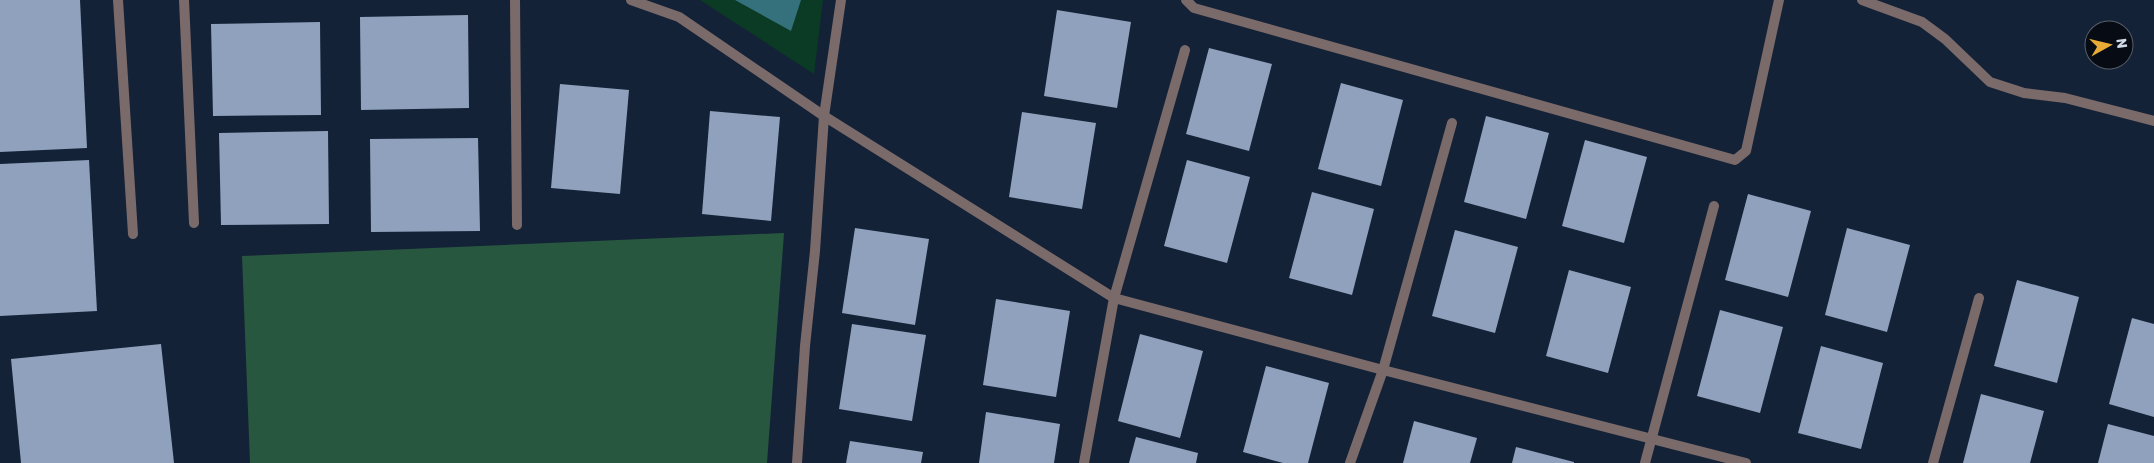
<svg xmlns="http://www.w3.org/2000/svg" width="2154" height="463" font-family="Rubik,sans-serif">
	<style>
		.green { fill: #0b3a25 }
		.forest { fill: #28573f }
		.water { fill: #34717c }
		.building { fill: #8fa1bc }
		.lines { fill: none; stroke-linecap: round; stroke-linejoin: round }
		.street { stroke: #7a6a69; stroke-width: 10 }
	</style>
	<rect width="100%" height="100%" fill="#142237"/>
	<path class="green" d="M700,0H823L814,74Z"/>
	<path class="forest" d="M784,233L767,463H250L242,256Z"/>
	<path class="water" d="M735,0H801L791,31Z"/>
	<g class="building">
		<path d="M0,0H80L87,148L0,152Z"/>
		<path d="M1057,10L1131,22L1117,108L1044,96Z"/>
		<path d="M468,15L469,108L361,110L360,17Z"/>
		<path d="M320,22L321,115L213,116L211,24Z"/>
		<path d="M1209,48L1272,64L1249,151L1186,134Z"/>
		<path d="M1341,83L1403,100L1381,186L1318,169Z"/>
		<path d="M560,84L629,90L620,194L551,188Z"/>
		<path d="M710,111L780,117L771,221L702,214Z"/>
		<path d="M1022,112L1096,123L1082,209L1009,197Z"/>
		<path d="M1486,116L1549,133L1526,219L1464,202Z"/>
		<path d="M328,131L329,224L221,225L219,133Z"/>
		<path d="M478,138L480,231L371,232L370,139Z"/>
		<path d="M1585,140L1647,157L1624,243L1562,226Z"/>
		<path d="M89,160L97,311L0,316V164Z"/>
		<path d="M1187,160L1250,177L1227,263L1164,246Z"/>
		<path d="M1312,192L1374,209L1352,295L1289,278Z"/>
		<path d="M1748,194L1811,211L1788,297L1725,280Z"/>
		<path d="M855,228L929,239L915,325L842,313Z"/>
		<path d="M1847,228L1910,245L1887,332L1825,315Z"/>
		<path d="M1455,230L1518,247L1495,333L1432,316Z"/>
		<path d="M1569,270L1631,287L1608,373L1546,356Z"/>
		<path d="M2017,280L2079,297L2057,383L1994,366Z"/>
		<path d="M996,299L1070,311L1056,397L983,385Z"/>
		<path d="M1720,310L1783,327L1760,413L1697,396Z"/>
		<path d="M2132,318L2154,324V417L2109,404Z"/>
		<path d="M852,324L926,335L912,421L839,409Z"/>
		<path d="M1140,334L1203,351L1180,438L1118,421Z"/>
		<path d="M161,344L174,463H21L11,359Z"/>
		<path d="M1821,346L1883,363L1861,449L1798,433Z"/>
		<path d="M1266,366L1329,383L1308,463H1283L1243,452Z"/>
		<path d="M1981,394L2044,411L2030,463H1963Z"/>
		<path d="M986,412L1060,424L1054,463H979Z"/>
		<path d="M1414,421L1477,438L1470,463H1403Z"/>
		<path d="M2108,424L2154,436V463H2098Z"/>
		<path d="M1136,437L1198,453L1196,463H1129Z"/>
		<path d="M850,441L923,452L921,463H846Z"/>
		<path d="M1516,447L1574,462V463H1512Z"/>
	</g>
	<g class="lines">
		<g class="street">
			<path d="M118,0L133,234"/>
			<path d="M184,0L194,223"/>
			<path d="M515,0L517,225"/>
			<path d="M631,0L679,17L824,116L1114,298L1383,370L1746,463"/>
			<path d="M1186,0L1194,8L1735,160L1746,151L1779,0"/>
			<path d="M1862,0L1922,22L1945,39L1990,82L2024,93L2065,98L2154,121"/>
			<path d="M797,463L805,346L815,251L824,116L841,0"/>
			<path d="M1084,463L1114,298L1185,50"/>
			<path d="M1350,463L1383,370L1452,123"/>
			<path d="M1645,463L1714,206"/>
			<path d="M1933,463L1979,298"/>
		</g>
	</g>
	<g transform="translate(2109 45) rotate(82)"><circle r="24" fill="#060b14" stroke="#575e69"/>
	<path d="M0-4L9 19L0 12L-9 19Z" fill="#e8ab37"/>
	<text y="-8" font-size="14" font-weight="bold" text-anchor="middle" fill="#d1dae8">N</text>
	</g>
</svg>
